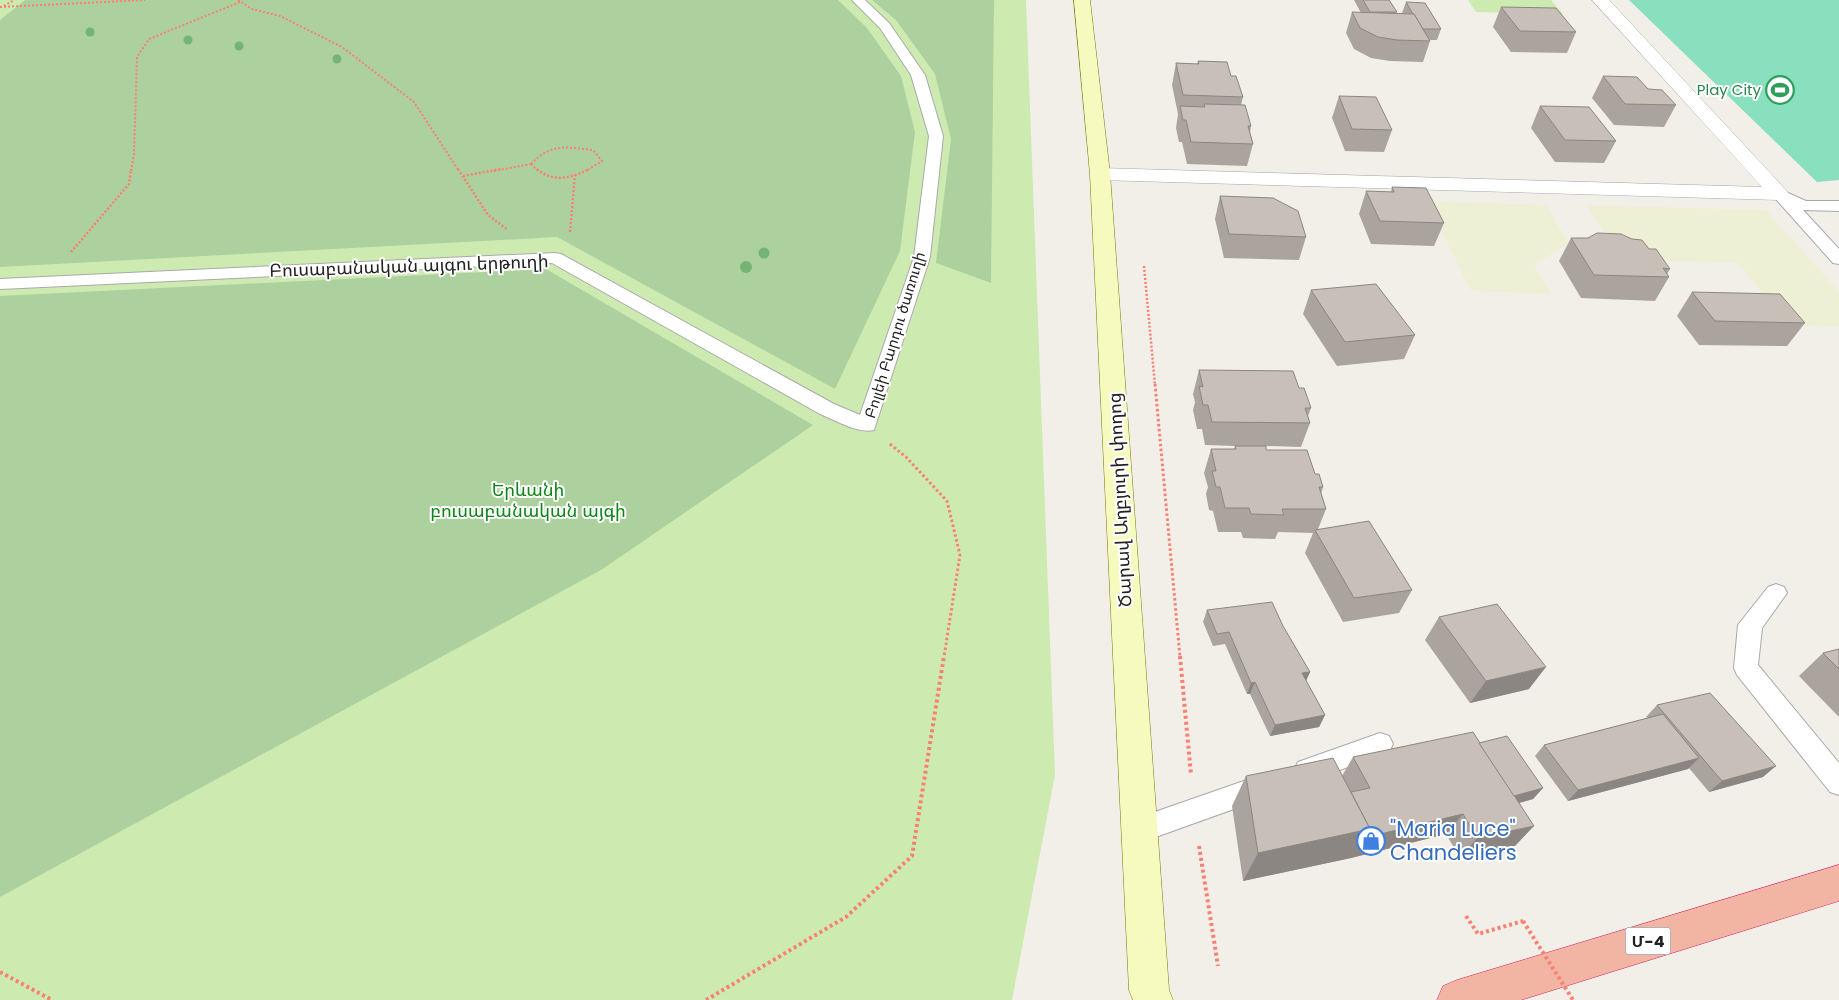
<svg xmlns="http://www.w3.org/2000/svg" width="1839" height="1000" font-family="Poppins,'Noto Sans Armenian',sans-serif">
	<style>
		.farmland { fill: #eef0d5 }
		.grass { fill: #cdebb0 }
		.forest { fill: #add19e }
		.pitch { fill: #88e0be }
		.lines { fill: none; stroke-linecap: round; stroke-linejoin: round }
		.service-casing { stroke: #a9a9a9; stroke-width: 2 }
		.minor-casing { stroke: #a9a9a9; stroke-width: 1 }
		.secondary-casing { stroke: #707d05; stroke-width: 1 }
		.trunk-casing { stroke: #dc2a67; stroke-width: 1 }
		.path-far3 { stroke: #fa8072; stroke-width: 2; stroke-dasharray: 2 2; stroke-linecap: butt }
		.path-far2 { stroke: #fa8072; stroke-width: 2.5; stroke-dasharray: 2 2; stroke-linecap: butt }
		.path-far1 { stroke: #fa8072; stroke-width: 3; stroke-dasharray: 2.5 2.5; stroke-linecap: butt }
		.path { stroke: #fa8072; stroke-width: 4; stroke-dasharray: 3 3; stroke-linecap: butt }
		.service { fill: #fff; fill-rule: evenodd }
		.minor { fill: #fff; fill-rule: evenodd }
		.secondary { fill: #f7fabf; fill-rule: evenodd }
		.trunk { fill: #f2b4a3; fill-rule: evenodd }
		.path-bridge { stroke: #fa8072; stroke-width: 4; stroke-dasharray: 3 3; stroke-linecap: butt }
		.tree { fill: #74b475 }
		.wall { fill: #aba49e }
		.shaded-wall { fill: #8b8681 }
		.building { fill: #c7bfb8; stroke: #8b8681 }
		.labels { text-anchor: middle; stroke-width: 4; stroke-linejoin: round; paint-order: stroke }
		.far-leisure-label { font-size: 15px; fill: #27864d; stroke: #fff; text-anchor: end }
		.far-street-label { font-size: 15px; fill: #222; stroke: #fff }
		.shield { fill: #fff; stroke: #646464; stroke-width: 1 }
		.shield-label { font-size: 16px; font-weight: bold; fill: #222 }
		.street-label { font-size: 18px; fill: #222; stroke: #fff }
		.park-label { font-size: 18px; fill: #0c8416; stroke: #fff }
		.near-shop-label { font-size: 21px; fill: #366cbe; stroke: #fff; text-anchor: start }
	</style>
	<rect width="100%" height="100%" fill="#f2efe9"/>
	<g class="farmland">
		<path d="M1427,201L1546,205L1569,243L1534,265L1551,294L1471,291Z"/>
		<path d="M1586,205L1766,210L1839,292V327L1789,325L1738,263L1652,261L1611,242Z"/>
	</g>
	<g class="grass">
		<path d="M0,0H1026L1055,775L1012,1000H0Z"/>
		<path d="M1468,0H1551L1563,14L1476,12Z"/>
	</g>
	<g class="forest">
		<path d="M0,0H838L867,28L901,76L915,132L900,251L835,389L557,237L0,267V20L25,0Z"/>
		<path d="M872,0H994L991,283L936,263L951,139L935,74L896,20Z"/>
		<path d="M546,269L813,425L601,570L0,897V296Z"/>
	</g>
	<path class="pitch" d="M1629,0H1839V180L1817,182Z"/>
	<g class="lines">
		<defs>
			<g id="service">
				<path d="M852,0H865L889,23L925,75L943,136L930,257L874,430C858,434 835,420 820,414L552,263L0,289V279L555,253L561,254L834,404L860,415L914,257L929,136L911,75L880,28Z"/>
				<path d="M1779,189L1806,201H1839V211L1803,210L1839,249V264L1833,263L1774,197L1771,194L1774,191Z"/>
				<path d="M1776,584L1784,587L1787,593L1762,628L1758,665L1839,763V795L1830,792L1737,675L1734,668L1738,625L1768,587Z"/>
				<path d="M1380,733L1389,736L1393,744L1389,752L1307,782L1298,778L1294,770L1298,762Z"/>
				<path d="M1264,774L1273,777L1277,786L1273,795L1139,843L1129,839L1125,830L1129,821Z"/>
			</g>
			<path id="minor" d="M1592,0H1609L1786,190L1789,194L1786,198L1779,200L1100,180L1093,178L1090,174L1093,170L1100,168L1762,187Z"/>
			<path id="secondary" d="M1074,0H1090L1110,174L1169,990L1173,1000H1133L1129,990L1090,174Z"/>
			<path id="trunk" d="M1839,865V901L1521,1000H1437L1443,986L1457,980Z"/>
		</defs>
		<use href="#service" class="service-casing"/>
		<use href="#minor" class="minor-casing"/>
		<use href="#secondary" class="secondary-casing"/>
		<use href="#trunk" class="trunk-casing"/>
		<g class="path-far3">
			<path d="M238,0L252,9L280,16L342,47L414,102L459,171"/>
			<path d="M4,6L14,0"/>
			<path d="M0,7L145,0"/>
			<path d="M531,164L538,171"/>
			<path d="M531,164C551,143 566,147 593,150L602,161L586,171"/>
			<path d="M131,171L134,154L137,57L149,39L240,2"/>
			<path d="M494,171L531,164"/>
		</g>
		<g class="path-far2">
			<path d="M458,169L488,215L508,230"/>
			<path d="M537,169C553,183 572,178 589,169"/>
			<path d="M463,176L501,169"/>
			<path d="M570,232L575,175"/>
			<path d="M71,252L129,184L131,169"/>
			<path d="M1144,266L1155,385"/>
		</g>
		<g class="path-far1">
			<path d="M1155,384L1180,657"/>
			<path d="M890,444L906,457L947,501L960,555L944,657"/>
		</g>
		<g class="path">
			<path d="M1180,656L1191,775"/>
			<path d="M1199,846L1218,966"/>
			<path d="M1466,916L1478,934L1523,921"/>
			<path d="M0,972L52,1000"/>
			<path d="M706,1000L846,917L912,856L944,656"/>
		</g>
		<use href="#service" class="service"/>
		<use href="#minor" class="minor"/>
		<use href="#secondary" class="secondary"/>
		<use href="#trunk" class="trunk"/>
		<path class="path-bridge" d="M1523,921L1573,1000"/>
	</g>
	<g class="tree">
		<circle cx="90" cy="32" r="4.5"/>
		<circle cx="188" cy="40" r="4.5"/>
		<circle cx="239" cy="46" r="4.5"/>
		<circle cx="337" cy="59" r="4.5"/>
		<circle cx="764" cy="253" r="5.5"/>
		<circle cx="746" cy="267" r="6"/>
	</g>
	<g class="wall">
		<path d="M1354,0H1389L1397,12L1396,14H1403L1402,13L1406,2L1441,29L1437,40H1429L1430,41L1423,62L1390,61L1371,58L1354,49L1346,33L1352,12L1361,13Z"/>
		<path d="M1501,7L1576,32L1567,53L1511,52L1493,27Z"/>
		<path d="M1198,61L1231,76L1243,97L1241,105L1251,126L1250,133L1253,144L1247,166L1187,164L1182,142H1179L1176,128L1178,114L1172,85L1176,63L1197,64Z"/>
		<path d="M1603,76L1648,89L1676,105L1664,127L1614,125L1592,98Z"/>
		<path d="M1339,96L1392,130L1384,152L1345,151L1332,118Z"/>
		<path d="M1540,106L1616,141L1604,163L1555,162L1531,128Z"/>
		<path d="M1392,187L1444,223L1434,246L1371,244L1359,214L1366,191L1391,192Z"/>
		<path d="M1220,196L1306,237L1299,260L1224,258L1215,219Z"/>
		<path d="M1571,238L1649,249L1670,269L1667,274L1669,277L1655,301L1581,298L1559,261Z"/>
		<path d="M1311,290L1415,335L1404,359L1337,366L1303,314Z"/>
		<path d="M1692,292L1805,323L1787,346L1699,345L1677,316Z"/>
		<path d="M1199,370L1299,388L1311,408L1308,416L1310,423L1301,447L1266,446V450L1315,474L1323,487L1321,494L1326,509L1318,529L1412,590L1399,613L1343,622L1305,553L1313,533L1278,532L1275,539L1243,538L1241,532H1218L1213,511L1209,510L1206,494L1208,487L1204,473L1211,449H1234L1235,446L1205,445L1202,429H1197L1193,410L1195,402L1193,394Z"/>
		<path d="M1207,610L1283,626L1310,672L1306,681L1325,715L1319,727L1270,736L1250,694H1247L1225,644L1213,646L1203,622Z"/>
		<path d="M1439,617L1529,689L1470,703L1425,640Z"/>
		<path d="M1839,649V717L1799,676L1823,653Z"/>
		<path d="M1657,705L1763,777L1709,792L1689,768L1688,769L1568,801L1535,756L1544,745L1648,718L1646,717Z"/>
		<path d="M1479,743L1543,788L1533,799L1519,803L1515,846L1460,858L1446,834L1351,858L1243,881L1232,806L1246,776H1342L1353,757Z"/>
	</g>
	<g class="shaded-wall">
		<path d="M1546,667L1529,689L1470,703L1486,681Z"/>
		<path d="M1310,672L1305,683L1302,673Z"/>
		<path d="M1255,682L1250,694H1247L1251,683Z"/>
		<path d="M1325,715L1319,727L1270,736L1275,725Z"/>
		<path d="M1699,758L1688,769L1568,801L1578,790Z"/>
		<path d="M1776,766L1763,777L1709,792L1722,781Z"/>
		<path d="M1543,788L1533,799L1500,808L1509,797Z"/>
		<path d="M1463,814L1446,834L1351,858L1243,881L1258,853L1370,829Z"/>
		<path d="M1534,826L1515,846L1460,858L1477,838Z"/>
	</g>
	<g class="building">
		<path d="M1363,0H1389L1397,12H1370Z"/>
		<path d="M1406,2L1425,3L1441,29H1423L1414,14H1413Z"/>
		<path d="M1501,7L1556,8L1576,32L1520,31Z"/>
		<path d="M1352,12L1414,14L1430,41L1397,40L1378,37L1360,28Z"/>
		<path d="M1198,61L1227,62L1231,76H1236L1243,97L1183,95L1176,63L1199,64Z"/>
		<path d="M1603,76L1637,77L1648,89L1662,90L1676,105L1625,104Z"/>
		<path d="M1339,96L1376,97L1392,130L1352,129Z"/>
		<path d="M1204,104L1245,105L1251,126H1248L1253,144L1191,142L1186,120H1183L1180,106L1205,107Z"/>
		<path d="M1540,106L1589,107L1616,141L1565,140Z"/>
		<path d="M1392,187L1426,188L1444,223L1380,221L1366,191L1394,192Z"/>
		<path d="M1220,196L1273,198L1298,211L1306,237L1229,234Z"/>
		<path d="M1597,233L1621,234L1632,239L1642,240L1649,249H1656L1670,269L1663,268L1669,277L1594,275L1571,238H1588Z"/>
		<path d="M1376,284L1415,335L1345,342L1311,290Z"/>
		<path d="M1692,292L1780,294L1805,323L1715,321Z"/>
		<path d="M1199,370L1293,371L1299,388H1304L1311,408H1305L1310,423L1212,422L1208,405H1203L1199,386L1203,387Z"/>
		<path d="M1235,446H1266V450H1307L1315,474H1319L1323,487H1319L1326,509H1282L1284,515L1251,514L1249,508H1225L1220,487H1216L1212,471H1216L1211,449H1236Z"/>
		<path d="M1369,521L1412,590L1354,598L1315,530Z"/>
		<path d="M1272,602L1283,626L1310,672L1302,673L1325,715L1275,725L1255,682L1251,683L1229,632L1217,634L1207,610Z"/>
		<path d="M1497,604L1546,667L1486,681L1439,617Z"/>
		<path d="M1839,649V669L1823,653Z"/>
		<path d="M1710,693L1776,766L1722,781L1657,705Z"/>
		<path d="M1663,714L1699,758L1578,790L1544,745Z"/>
		<path d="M1473,732L1534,826L1477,838L1463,814L1364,838L1370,829L1351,792L1370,788L1353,757Z"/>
		<path d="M1507,736L1543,788L1514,796L1479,743Z"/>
		<path d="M1333,758L1370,829L1258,853L1246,776Z"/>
	</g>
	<defs>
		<symbol id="stadium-ring" viewBox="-11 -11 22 22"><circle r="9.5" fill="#fff" stroke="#2e9e5b" stroke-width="1.5"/><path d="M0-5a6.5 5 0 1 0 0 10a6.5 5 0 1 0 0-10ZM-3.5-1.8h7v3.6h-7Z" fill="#2e9e5b"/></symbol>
		<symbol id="shop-ring" viewBox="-11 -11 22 22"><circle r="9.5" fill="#fff" stroke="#3f7fe0" stroke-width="1.5"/><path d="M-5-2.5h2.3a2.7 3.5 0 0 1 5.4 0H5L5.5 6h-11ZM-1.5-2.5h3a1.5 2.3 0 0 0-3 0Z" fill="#3f7fe0"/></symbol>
	</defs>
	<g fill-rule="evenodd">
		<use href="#stadium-ring" x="1764" y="74" width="32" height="32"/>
		<use href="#shop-ring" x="1355" y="825" width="32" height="32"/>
	</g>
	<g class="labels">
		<g class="far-leisure-label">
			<text x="1761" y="95">Play City</text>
		</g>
		<g class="far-street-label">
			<text transform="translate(895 335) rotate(-73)" y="5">Բոլլեի Բարդու ծառուղի</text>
		</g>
		<rect class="shield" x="1625.5" y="927.5" width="45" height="27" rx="4"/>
		<g class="shield-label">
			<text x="1648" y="947">Մ-4</text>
		</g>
		<g class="street-label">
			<text transform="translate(409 266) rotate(-2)" y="6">Բուսաբանական այգու երթուղի</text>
			<text transform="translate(1120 500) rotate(-93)" y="6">Ծարավ Աղբյուրի փողոց</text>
		</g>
		<g class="park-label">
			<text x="528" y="496">Երևանի<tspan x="528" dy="21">բուսաբանական այգի</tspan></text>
		</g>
		<g class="near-shop-label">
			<text x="1390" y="836">"Maria Luce"<tspan x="1390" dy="24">Chandeliers</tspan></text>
		</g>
	</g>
</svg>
